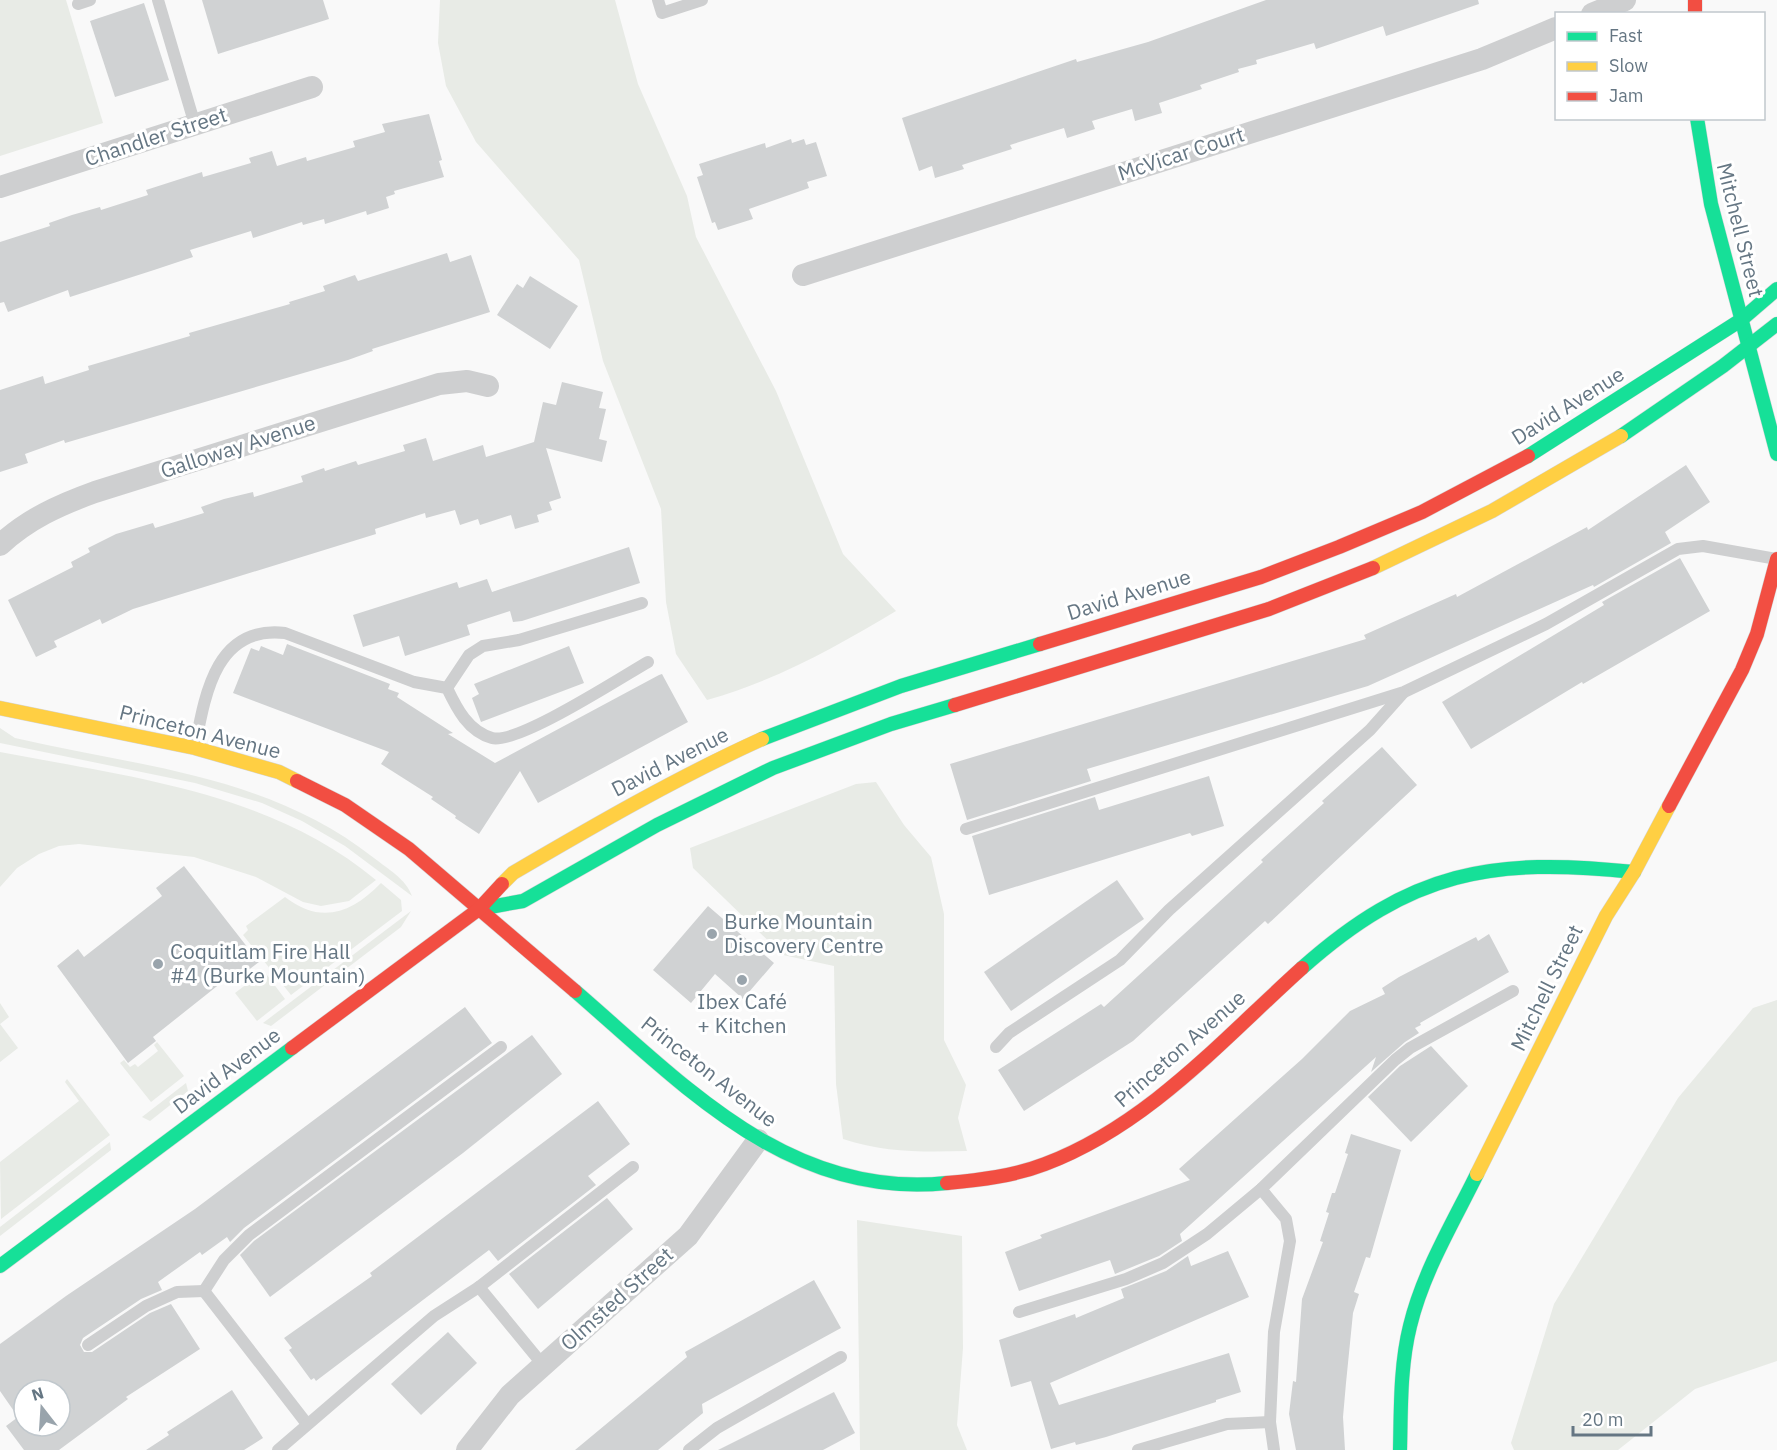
<svg xmlns="http://www.w3.org/2000/svg" width="1777" height="1450" font-family="'IBM Plex Sans',sans-serif">
	<style>
		.green { fill: #e8ebe6 }
		.building { fill: #d0d2d3; fill-rule: evenodd }
		.lines { fill: none; stroke-linecap: round; stroke-linejoin: round }
		.fast-casing { stroke: #d5d6d7; stroke-width: 15 }
		.slow-casing { stroke: #d5d6d7; stroke-width: 15 }
		.jam-casing { stroke: #d5d6d7; stroke-width: 15 }
		.lane { stroke: #cecfd0; stroke-width: 12 }
		.street { stroke: #cecfd0; stroke-width: 22 }
		.fast { stroke: #16e098; stroke-width: 14 }
		.slow { stroke: #ffcf43; stroke-width: 14 }
		.jam { stroke: #f24e42; stroke-width: 14 }
		.poi-dot { fill: #99a4ac; stroke: #fff; stroke-width: 2 }
		.labels { text-anchor: middle; stroke-width: 6; stroke-linejoin: round; paint-order: stroke }
		.street-label { font-size: 21px; fill: #657683; stroke: #fff }
		.poi-label { font-size: 21px; fill: #657683; stroke: #fff; text-anchor: start }
	</style>
	<rect width="100%" height="100%" fill="#f9f9f9"/>
	<g class="green">
		<path d="M0,0H66L103,123L0,156Z"/>
		<path d="M440,0H615L638,84L687,196L696,237L776,391L843,554L896,611C836,647 775,681 707,700L676,654L666,602L661,509L603,361L579,260L476,142L446,86L438,43Z"/>
		<path d="M0,728L15,738C141,767 269,775 374,858C388,869 406,879 412,896L345,846L302,821L262,803L195,783L0,743Z"/>
		<path d="M0,752C130,777 271,792 376,880L349,901L321,906L303,902L256,877L194,857L79,844L59,846L39,854L17,868L0,887Z"/>
		<path d="M876,782L904,825L931,857L944,914V1040L966,1085L958,1118L967,1151C924,1152 885,1153 843,1139L836,1084L834,966L783,955L693,868L690,848L856,784Z"/>
		<path d="M381,883L401,900L402,911L291,995L243,935L248,930L246,926L285,897C321,925 352,913 381,883Z"/>
		<path d="M411,911L401,927L271,1026L263,1023Z"/>
		<path d="M264,971L285,999L257,1021L235,993Z"/>
		<path d="M1777,1000V1361L1695,1389L1618,1450H1514L1511,1443L1554,1304L1678,1098L1753,1008Z"/>
		<path d="M0,1003L9,1017L0,1024L18,1048L0,1062Z"/>
		<path d="M157,1042L184,1076L151,1102L120,1063L124,1060L130,1067L135,1064L138,1067L158,1051L154,1045Z"/>
		<path d="M67,1079L110,1135L1,1219L0,1162L79,1101L65,1082Z"/>
		<path d="M186,1083L188,1091L150,1121L142,1117Z"/>
		<path d="M110,1142L111,1150L0,1236V1227Z"/>
		<path d="M857,1220L962,1236L963,1348L957,1425L967,1450H860Z"/>
	</g>
	<g class="building">
		<path d="M202,0H323L329,19L218,54Z"/>
		<path d="M1266,0H1478L1479,4L1386,36L1383,26L1316,49L1314,43L1256,60L1257,64L1238,69L1239,72L1200,85L1202,89L1159,103L1162,113L1135,121L1132,109L1092,121L1095,129L1067,138L1064,128L1010,145L1012,149L962,165L964,169L935,178L932,166L919,171L902,118L1076,59L1077,62L1148,42Z"/>
		<path d="M144,3L169,80L115,97L90,21Z"/>
		<path d="M429,114L442,160L439,161L444,177L394,191L395,194L386,197L389,208L367,215L366,211L325,224L324,219L303,225L302,222L253,238L251,231L190,250L193,257L154,270L70,297L68,290L8,312L4,302L0,303V242L50,226L49,223L72,215L100,207L101,210L148,195L146,190L202,172L203,177L251,163L249,158L272,151L277,166L306,157L307,161L355,147L353,141L385,132L382,124Z"/>
		<path d="M791,139L792,143L804,139L806,145L816,142L827,176L807,182L809,188L749,209L753,219L718,230L715,222L712,223L697,177L703,175L699,164L765,143L766,148Z"/>
		<path d="M447,253L450,262L471,255L490,312L372,349L373,351L348,360L65,443L64,440L25,454L28,463L0,472V390L43,376L45,384L89,370L88,366L190,336L189,333L290,304L289,302L325,291L323,286L355,275L358,281Z"/>
		<path d="M530,276L578,306L550,349L497,315L517,284L523,288Z"/>
		<path d="M562,382L603,392L599,408L606,409L599,439L607,441L602,462L546,448L561,498L549,502L552,510L537,515L539,522L515,529L511,515L480,525L478,519L460,525L455,510L426,518L425,513L375,529L376,534L133,609L102,624L100,619L54,641L57,647L36,657L8,600L73,567L71,562L90,552L88,548L116,534L153,523L155,528L204,513L201,507L224,499L253,492L254,497L303,482L301,476L324,468L325,471L356,461L358,465L405,451L403,445L426,438L433,461L483,445L486,457L534,442L543,402L556,405Z"/>
		<path d="M1686,465L1710,502L1665,532L1671,543L1594,587L1593,585L1368,686L1087,769L1091,781L967,820L950,764L1366,639L1364,635L1456,594L1457,597L1587,527L1588,530Z"/>
		<path d="M629,547L640,583L522,621L513,622L510,611L467,625L470,635L405,656L399,636L363,647L353,615L457,582L459,588L487,579L492,592Z"/>
		<path d="M1680,558L1710,611L1583,684L1582,682L1471,749L1442,702L1604,605L1602,602Z"/>
		<path d="M287,644L390,684L388,689L399,693L397,697L453,733L448,734L495,763L659,675L662,674L688,722L538,803L520,771L479,834L455,818L456,816L431,799L433,797L381,764L389,752L233,693L251,648L259,651L261,646L283,655Z"/>
		<path d="M569,646L584,683L481,722L472,698L479,694L474,684Z"/>
		<path d="M1382,747L1417,785L1268,924L1265,921L1133,1041L1024,1111L998,1070L1101,1004L1104,1007L1263,862L1261,860L1324,803L1322,801Z"/>
		<path d="M1209,776L1224,826L1192,836L1190,833L989,895L972,836L1095,797L1099,810Z"/>
		<path d="M184,866L259,962L230,984L226,979L153,1037L156,1041L128,1063L57,966L78,949L84,957L162,896L156,888Z"/>
		<path d="M1117,880L1144,919L1011,1011L984,972Z"/>
		<path d="M708,906L774,963L743,999L715,974L691,1003L653,970Z"/>
		<path d="M1489,934L1509,972L1420,1023L1421,1025L1415,1028L1419,1033L1405,1042L1371,1072L1376,1057L1180,1234L1182,1241L1159,1256L1115,1274L1110,1260L1019,1291L1005,1252L1042,1238L1040,1235L1190,1180L1179,1169L1302,1059L1350,1011L1385,994L1382,988L1399,977L1476,937L1478,941Z"/>
		<path d="M465,1007L492,1043L244,1228L230,1242L227,1237L202,1255L200,1252L158,1282L162,1290L141,1299L83,1338L80,1345L84,1352H92L150,1313L171,1304L200,1349L126,1397L128,1399L59,1450H24L6,1426L18,1417L0,1391V1344L66,1296L195,1209ZM24,1390H60V1426H24Z"/>
		<path d="M532,1035L562,1074L463,1153L270,1297L240,1255L254,1241Z"/>
		<path d="M1431,1046L1468,1086L1411,1142L1368,1097L1400,1066Z"/>
		<path d="M598,1101L630,1144L588,1176L596,1185L498,1261L489,1250L316,1381L314,1378L311,1380L289,1350L292,1348L284,1338L372,1276L370,1273Z"/>
		<path d="M1351,1134L1401,1150L1370,1258L1366,1257L1354,1292L1359,1294L1353,1313L1346,1383L1343,1417L1345,1450H1296L1289,1414L1293,1381L1296,1382L1302,1299L1323,1242L1320,1241L1329,1213L1326,1212L1332,1193H1335L1348,1154L1345,1153Z"/>
		<path d="M607,1198L633,1229L538,1309L509,1274Z"/>
		<path d="M1228,1251L1249,1297L1050,1383L1059,1405L1229,1353L1241,1392L1216,1400V1402L1106,1437L1076,1445L1075,1442L1051,1449L1031,1381L1011,1387L999,1340L1075,1314L1076,1318L1124,1298L1121,1289L1166,1271L1188,1256L1191,1266Z"/>
		<path d="M814,1280L841,1328L702,1404L703,1413L658,1450H575L687,1357L685,1352Z"/>
		<path d="M448,1332L477,1363L421,1415L391,1384Z"/>
		<path d="M232,1390L263,1438L244,1450H146L169,1435L167,1432Z"/>
		<path d="M834,1392L855,1433L823,1450H718Z"/>
	</g>
	<g class="lines">
		<defs>
			<g id="fast">
				<path d="M1697,118L1711,204L1777,454"/>
				<path d="M1621,436L1723,366L1777,324"/>
				<path d="M1528,456L1741,320L1777,289"/>
				<path d="M762,739L901,686L1040,644"/>
				<path d="M479,909L523,901L657,825L773,768L891,724L955,705"/>
				<path d="M1302,968C1411,871 1492,857 1634,872"/>
				<path d="M575,991C683,1084 789,1200 947,1183"/>
				<path d="M0,1266L292,1048"/>
				<path d="M1400,1450C1401,1409 1400,1366 1410,1326C1423,1272 1453,1223 1477,1174"/>
			</g>
			<g id="slow">
				<path d="M1373,568L1492,511L1621,436"/>
				<path d="M0,708L195,748L279,772L297,781"/>
				<path d="M502,884L513,873C595,825 676,778 762,739"/>
				<path d="M1477,1174L1606,916L1634,872L1669,806"/>
			</g>
			<g id="jam">
				<path d="M1695,0V14"/>
				<path d="M1040,644L1261,577L1339,547L1422,512L1528,456"/>
				<path d="M955,705L1269,609L1373,568"/>
				<path d="M297,781L345,805L409,849L575,991"/>
				<path d="M1669,806L1742,670L1757,634L1777,559"/>
				<path d="M292,1048L479,909L502,884"/>
				<path d="M947,1183C980,1180 1014,1176 1045,1164C1148,1125 1222,1040 1302,968"/>
			</g>
		</defs>
		<use href="#fast" class="fast-casing"/>
		<use href="#slow" class="slow-casing"/>
		<use href="#jam" class="jam-casing"/>
		<g class="lane">
			<path d="M158,0L195,125"/>
			<path d="M658,0L662,13L702,0"/>
			<path d="M78,4L90,0"/>
			<path d="M447,688L469,655L483,646L519,640L642,603"/>
			<path d="M195,747C205,694 216,625 285,633L414,682L447,688C457,709 468,731 492,738C517,745 620,678 648,662"/>
			<path d="M966,829L1404,692L1546,624L1678,549L1703,546L1777,559"/>
			<path d="M996,1047L1009,1033L1120,960L1169,910L1370,730L1403,693"/>
			<path d="M1261,1189L1286,1219L1290,1241L1274,1332L1270,1422L1274,1450"/>
			<path d="M479,1287L543,1365"/>
			<path d="M204,1291L224,1260L249,1235L501,1047"/>
			<path d="M204,1291L307,1424"/>
			<path d="M1019,1312L1126,1279L1163,1263L1207,1234L1261,1189L1395,1060L1410,1048L1513,991"/>
			<path d="M88,1345L146,1306L177,1292L204,1291"/>
			<path d="M278,1450L434,1316L479,1287L633,1167"/>
			<path d="M689,1450L717,1428L841,1357"/>
			<path d="M1138,1450L1227,1424L1270,1422"/>
		</g>
		<g class="street">
			<path d="M1592,14L1625,0"/>
			<path d="M0,187L312,87"/>
			<path d="M803,275L1482,59L1556,28"/>
			<path d="M0,545C28,519 59,505 95,492L439,384L467,381L488,386"/>
			<path d="M467,1450L510,1395L688,1236L758,1140"/>
		</g>
		<use href="#fast" class="fast"/>
		<use href="#slow" class="slow"/>
		<use href="#jam" class="jam"/>
	</g>
	<g class="poi-dot">
		<circle cx="712" cy="934" r="6"/>
		<circle cx="158" cy="964" r="6"/>
		<circle cx="742" cy="980" r="6"/>
	</g>
	<g class="labels">
		<g class="street-label">
			<text transform="translate(156 137) rotate(-18)" y="7">Chandler Street</text>
			<text transform="translate(1181 154) rotate(-18)" y="7">McVicar Court</text>
			<text transform="translate(1740 230) rotate(76)" y="7">Mitchell Street</text>
			<text transform="translate(1568 406) rotate(-32)" y="7">David Avenue</text>
			<text transform="translate(238 447) rotate(-18)" y="7">Galloway Avenue</text>
			<text transform="translate(1129 595) rotate(-17)" y="7">David Avenue</text>
			<text transform="translate(200 732) rotate(14)" y="7">Princeton Avenue</text>
			<text transform="translate(670 762) rotate(-27)" y="7">David Avenue</text>
			<text transform="translate(1547 988) rotate(-64)" y="7">Mitchell Street</text>
			<text transform="translate(1180 1049) rotate(-41)" y="7">Princeton Avenue</text>
			<text transform="translate(227 1071) rotate(-37)" y="7">David Avenue</text>
			<text transform="translate(709 1072) rotate(38)" y="7">Princeton Avenue</text>
			<text transform="translate(617 1299) rotate(-42)" y="7">Olmsted Street</text>
		</g>
		<g class="poi-label">
			<text x="724" y="929">Burke Mountain<tspan x="724" dy="24">Discovery Centre</tspan></text>
			<text x="170" y="959">Coquitlam Fire Hall<tspan x="170" dy="24">#4 (Burke Mountain)</tspan></text>
			<text x="742" y="1009" text-anchor="middle">Ibex Café<tspan x="742" dy="24">+ Kitchen</tspan></text>
		</g>
	</g>
	<rect x="1555" y="12" width="210" height="108" fill="#ffffff" stroke="#c1c8cd" stroke-width="1.5"/>
	<rect x="1567" y="32" width="30" height="9" fill="#16e098" stroke="#c1c8cd" stroke-width="1.5"/>
	<text x="1609" y="42" font-size="18" fill="#657683">Fast</text>
	<rect x="1567" y="62" width="30" height="9" fill="#ffcf43" stroke="#c1c8cd" stroke-width="1.5"/>
	<text x="1609" y="72" font-size="18" fill="#657683">Slow</text>
	<rect x="1567" y="92" width="30" height="9" fill="#f24e42" stroke="#c1c8cd" stroke-width="1.5"/>
	<text x="1609" y="102" font-size="18" fill="#657683">Jam</text>
	<g transform="translate(42 1408) rotate(343)"><circle r="28" fill="#ffffff" stroke="#c1c8cd" stroke-width="1.5"/>
	<path d="M0-4.5L10 22L0 15L-10 22Z" fill="#99a4ac"/>
	<text y="-9" font-size="16" font-weight="bold" text-anchor="middle" fill="#657683">N</text>
	</g>
	<path d="M1573 1426v9h78v-9" fill="none" stroke="#657683" stroke-width="3"/>
	<text x="1582" y="1426" font-size="18" fill="#657683" stroke="#ffffff" stroke-width="4.5" paint-order="stroke">20 m</text>
</svg>
